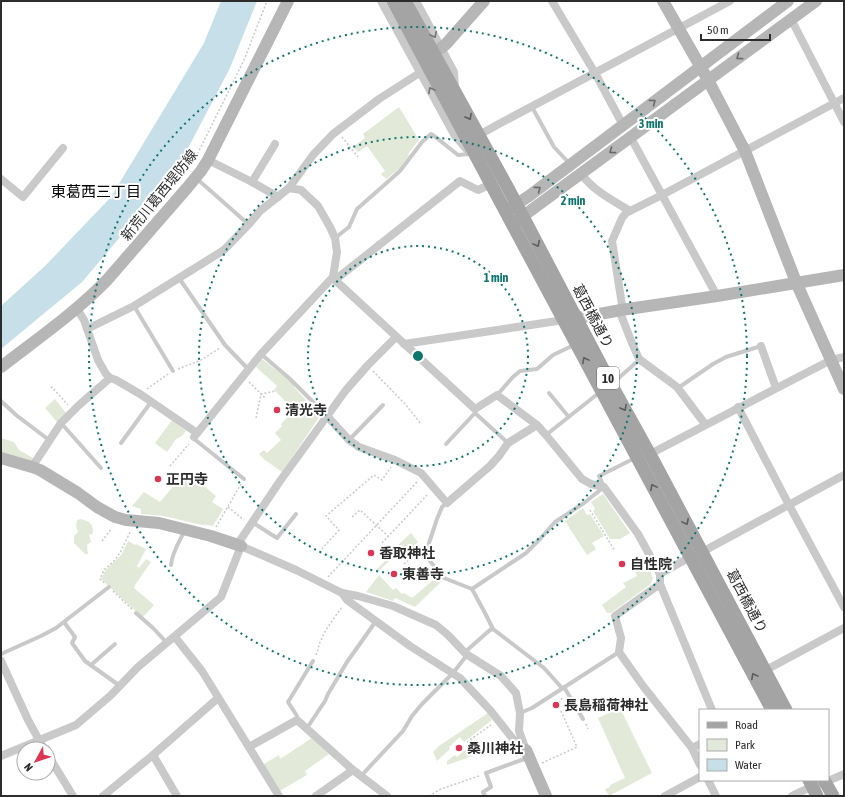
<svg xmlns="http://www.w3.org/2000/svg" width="845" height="797" font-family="'Asap Condensed','Noto Sans JP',sans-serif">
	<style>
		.green { fill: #e3e9d9 }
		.water { fill: #c6dfe8 }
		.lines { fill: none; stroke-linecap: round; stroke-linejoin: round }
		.path { stroke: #c9c9c9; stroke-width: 1.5; stroke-dasharray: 2 2; stroke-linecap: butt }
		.lane { stroke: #c9c9c9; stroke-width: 4 }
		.street { stroke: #c9c9c9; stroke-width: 8 }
		.secondary { stroke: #b6b6b6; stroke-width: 12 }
		.primary { stroke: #a4a4a4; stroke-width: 13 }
		.oneway { stroke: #737373 }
		.oneway2 { stroke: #6a6a6a }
		.oneway3 { stroke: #5c5c5c }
		.ring { fill: none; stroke: #0f766e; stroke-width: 2; stroke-dasharray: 2 4 }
		.poi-dot { fill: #db3554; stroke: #fff; stroke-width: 1.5 }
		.labels { text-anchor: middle; stroke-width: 4; stroke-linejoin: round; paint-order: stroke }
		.shield { fill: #fff; stroke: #6b6b6b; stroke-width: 1 }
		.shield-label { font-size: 13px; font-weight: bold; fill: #2c2c2c }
		.street-label { font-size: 14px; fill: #2c2c2c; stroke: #fff }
		.poi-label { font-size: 14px; font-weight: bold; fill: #2c2c2c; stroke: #fff; text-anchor: start }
		.neighbourhood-label { font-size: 15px; fill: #000; stroke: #fff }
		.centre { fill: #0f766e; stroke: #fff; stroke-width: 2 }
		.ring-label { font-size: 12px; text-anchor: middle; font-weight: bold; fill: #0f766e; stroke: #fff; stroke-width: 4; stroke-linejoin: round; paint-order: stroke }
	</style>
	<rect width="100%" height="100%" fill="#fff"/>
	<g class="green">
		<path d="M399,107L419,140L408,154L409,155L400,168L386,179L381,174L385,171L367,146L358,152L353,147L365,138L363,134Z"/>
		<path d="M262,359L295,385L294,387L320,416L282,472L265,460L259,454L264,450L267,453L281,440L275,433L282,426L281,424L294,410L274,390L277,386L256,367Z"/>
		<path d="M55,399L66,413L57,422L45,408Z"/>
		<path d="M172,420L186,431L182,436L176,439L167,452L155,443Z"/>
		<path d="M1,438L14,442L19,450L35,459L31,463L1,453Z"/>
		<path d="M186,471L216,496L212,502L223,509L213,526L208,525H202L163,516L141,514V509L132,506L144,492L160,502Z"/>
		<path d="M603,494L630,533L620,539H610L593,511L595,509L591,502Z"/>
		<path d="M583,508L587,515L590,514L604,536L592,543L596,549L587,555L565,521Z"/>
		<path d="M81,519C90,522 93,523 93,533L91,535L89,534L91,542L87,545L88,554H85L74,543V536L78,532L76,526L77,520Z"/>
		<path d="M411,533L418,542L404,555L403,554L401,557L397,553L378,572L376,570L386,560L384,558Z"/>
		<path d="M128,541L135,545L136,544L146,549L137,566L134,564L139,568L146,559L151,562L135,585V586L134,588L154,605L143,617L141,616L101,579L105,571L122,554Z"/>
		<path d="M648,566L653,578L651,584L611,613H607L602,605L626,587L623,583L637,576L635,572Z"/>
		<path d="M379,575L393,590L396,588L402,594L404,593L412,598L438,576L442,581L415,607L395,598L393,601L366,592Z"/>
		<path d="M620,708L652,773L609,796L605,789L610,787V785L625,778L598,718Z"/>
		<path d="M488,713L492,720L464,742L460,737L449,747L450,749L437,761L433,752L439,746Z"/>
		<path d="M312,738L329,754L305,771L307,775L276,793L264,764L279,755L280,759Z"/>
		<path d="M468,747H474L476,755L447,765V761L455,755L457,757Z"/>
	</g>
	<path class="water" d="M221,1H257L230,68L176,171L82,282L1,349V306L45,266L111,197L204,43Z"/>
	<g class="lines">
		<g class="path">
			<path d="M342,137L358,157"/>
			<path d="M194,161L244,60L267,1"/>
			<path d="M178,369L201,360L220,348"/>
			<path d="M373,371L406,405L421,424"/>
			<path d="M249,382L266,399"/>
			<path d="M51,388L52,387L68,405"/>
			<path d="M147,389L168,374"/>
			<path d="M256,418L261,394L276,391"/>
			<path d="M170,466L189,444"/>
			<path d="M228,507L244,520"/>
			<path d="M590,510L615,551"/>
			<path d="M352,517L360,510L388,536"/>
			<path d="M216,527L241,484"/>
			<path d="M102,541L112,528"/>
			<path d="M382,543L427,495"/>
			<path d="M319,552L339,530L326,516L374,475L382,480L391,467"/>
			<path d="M404,564L421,550"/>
			<path d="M328,577L417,482"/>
			<path d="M104,583L100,579L104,570L113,562L120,553L131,530"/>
			<path d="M113,591L132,609"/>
			<path d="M316,655C319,649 318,646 321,640C326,628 335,617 342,607"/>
			<path d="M559,703L562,698"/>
			<path d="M586,724L588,729"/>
			<path d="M467,742L491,725"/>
			<path d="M542,763L577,747L561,711L569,707"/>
			<path d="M429,796L441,789L479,776"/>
		</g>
		<g class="lane">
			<path d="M532,107L554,147L569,163"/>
			<path d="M196,178L247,223H250"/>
			<path d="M335,238L349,227L357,209L400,171L422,142L431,134L433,135L458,155L470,154"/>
			<path d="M179,278L225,345L249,370"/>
			<path d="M134,306L173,371"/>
			<path d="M261,354L290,379L327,416"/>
			<path d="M613,383L639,360"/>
			<path d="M678,388L713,364L726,357L761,346"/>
			<path d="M549,393L568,416"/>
			<path d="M497,395L513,377L520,371L537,369L553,355L574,345"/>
			<path d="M1,401L16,415L49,440"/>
			<path d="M475,409V413L508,443"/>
			<path d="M61,423L101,468"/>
			<path d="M546,435L600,392"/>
			<path d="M193,438L244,479"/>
			<path d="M349,440L383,405"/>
			<path d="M121,443L151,402"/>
			<path d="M446,444L475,413"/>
			<path d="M447,503L442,507L437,519L429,543L427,551L430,561L444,578L472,589L526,553L540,539L555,522L584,503L604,487L599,476L635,458"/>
			<path d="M252,522L277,538L296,514"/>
			<path d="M171,565C172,553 179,542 184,532"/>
			<path d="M472,589L485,613L493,629L544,668L562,688"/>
			<path d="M136,613L153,628L167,643"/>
			<path d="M64,622L75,637L72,643L85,661L120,686"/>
			<path d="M465,652L490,630L493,629"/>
			<path d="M1,654L41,636L56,628L109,587"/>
			<path d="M91,665L115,644"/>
			<path d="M564,687L583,719"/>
			<path d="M520,713L532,708L619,652"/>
			<path d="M297,720V716L288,702L313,661"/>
			<path d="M307,728L325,701L328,694L347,662L376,621"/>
			<path d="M361,776L403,731L412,716L422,704L453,673L467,655"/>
			<path d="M485,796L483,792L491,787L486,773L527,758"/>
		</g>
		<g class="street">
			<path d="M381,1L455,136L468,151"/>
			<path d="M416,1L454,72L455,88"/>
			<path d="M552,1L595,73L623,125"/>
			<path d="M791,19L844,122"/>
			<path d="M479,135L497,125L730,1"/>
			<path d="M631,138L717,296"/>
			<path d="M208,160L252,182L278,197"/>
			<path d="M581,174C594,191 612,200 630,211"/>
			<path d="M1,179L23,197L63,148"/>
			<path d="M252,182L275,144"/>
			<path d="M289,188L301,190L318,206L330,227L335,238L337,252L333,277L335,280L475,409L497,395L537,425L546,435L582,479L591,484L604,487L638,534L660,574V584L712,710"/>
			<path d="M335,280L460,181L478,190L491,184"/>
			<path d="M77,309L84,320L98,360L106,374L110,378L116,380L140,394L197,433"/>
			<path d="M87,329L134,306L224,250L250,223L260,211L289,188L313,155L333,134L379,99L421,72"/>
			<path d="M404,344L564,320"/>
			<path d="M761,346L776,388"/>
			<path d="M738,407L789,505L844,607"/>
			<path d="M327,416L349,440L359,447L395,460L421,473L447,503L490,466L499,456L508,443L537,425"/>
			<path d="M705,424L677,387L639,359L632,343L621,315L622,305L612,241L622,218L626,213L662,195L844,98"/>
			<path d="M194,437L261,354L333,277"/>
			<path d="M650,454L831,360L844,357"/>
			<path d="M32,467L61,423L78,406L110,378"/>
			<path d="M237,545L280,481L346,390L368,365L396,337"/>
			<path d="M702,552L844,475"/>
			<path d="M660,574L683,561L691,557"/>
			<path d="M660,584L615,616L621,638L619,652L643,686L692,748L700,765"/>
			<path d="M342,593L347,600L410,646L460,678L490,710L513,739L526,749"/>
			<path d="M175,637L202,671L279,796"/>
			<path d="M1,661L28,720L44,749"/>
			<path d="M766,670L844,628"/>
			<path d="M249,747L297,720L353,770L387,796"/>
			<path d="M692,748L700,744"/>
			<path d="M48,755L73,796"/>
			<path d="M153,755L177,796"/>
			<path d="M1,756L76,725L110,696L138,667L221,597L241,546L296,570L342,593L358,596L393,606L436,625L448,635L466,654L501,676L516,693L520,713L519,731L526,750"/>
			<path d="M708,780L716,796"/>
			<path d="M103,796L153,755L218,698"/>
			<path d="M316,796L353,770"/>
			<path d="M665,796L700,777"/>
			<path d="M792,796C809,787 827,782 844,774"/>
		</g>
		<g class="secondary">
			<path d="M663,1L708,80L745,151L796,282L844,389"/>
			<path d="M441,48L446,44L484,1"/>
			<path d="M509,209L529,196L788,1"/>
			<path d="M515,222L816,1"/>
			<path d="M567,320L621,310L717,296L844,275"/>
			<path d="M1,367C37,339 75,313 107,280L187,188L201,171L208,160L288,1"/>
			<path d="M1,458L32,467L40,470L78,493L97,507L115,517L126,520L159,523L211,536L241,546"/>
			<path d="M526,750L546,796"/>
		</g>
		<g class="primary">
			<path d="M393,1L772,710"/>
			<path d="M405,1L509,190L611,384L653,460L786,710"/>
			<path d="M809,780L817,796"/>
			<path d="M824,780L833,796"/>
		</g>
	</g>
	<defs><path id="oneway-chevron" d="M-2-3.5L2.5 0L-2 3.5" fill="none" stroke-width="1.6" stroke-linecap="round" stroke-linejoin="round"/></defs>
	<g class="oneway">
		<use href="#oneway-chevron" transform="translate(434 35) rotate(62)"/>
		<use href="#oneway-chevron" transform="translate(431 90) rotate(-118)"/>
	</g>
	<g class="oneway2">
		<use href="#oneway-chevron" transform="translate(739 57) rotate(144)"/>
		<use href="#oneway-chevron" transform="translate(653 102) rotate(-37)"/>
		<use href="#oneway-chevron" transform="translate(612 151) rotate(144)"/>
		<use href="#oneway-chevron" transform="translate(538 189) rotate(-37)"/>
	</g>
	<g class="oneway3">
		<use href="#oneway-chevron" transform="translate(469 117) rotate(61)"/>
		<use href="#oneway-chevron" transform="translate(537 244) rotate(62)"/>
		<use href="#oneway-chevron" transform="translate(585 360) rotate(-118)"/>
		<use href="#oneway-chevron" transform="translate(624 408) rotate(61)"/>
		<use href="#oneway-chevron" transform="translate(653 487) rotate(-118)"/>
		<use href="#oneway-chevron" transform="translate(686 522) rotate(62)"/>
		<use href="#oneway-chevron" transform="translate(754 676) rotate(-118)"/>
	</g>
	<g class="ring">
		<circle cx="418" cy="356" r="110"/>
		<circle cx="418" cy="356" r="219"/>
		<circle cx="418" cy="356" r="329"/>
	</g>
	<g class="poi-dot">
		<circle cx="277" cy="410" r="4"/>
		<circle cx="158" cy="479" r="4"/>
		<circle cx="371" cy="553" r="4"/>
		<circle cx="622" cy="564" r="4"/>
		<circle cx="394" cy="574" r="4"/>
		<circle cx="556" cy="705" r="4"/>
		<circle cx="459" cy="748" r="4"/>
	</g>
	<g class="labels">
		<rect class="shield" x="597" y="367" width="22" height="22" rx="3"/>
		<g class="shield-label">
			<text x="608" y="383">10</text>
		</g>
		<g class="street-label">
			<text transform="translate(159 195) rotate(-51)" y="5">新荒川葛西堤防線</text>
			<text transform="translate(593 316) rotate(62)" y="5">葛西橋通り</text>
			<text transform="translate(747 601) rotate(62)" y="5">葛西橋通り</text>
		</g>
		<g class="poi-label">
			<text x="285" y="415">清光寺</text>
			<text x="166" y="484">正円寺</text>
			<text x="379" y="558">香取神社</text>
			<text x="630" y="569">自性院</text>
			<text x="402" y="579">東善寺</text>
			<text x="564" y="710">長島稲荷神社</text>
			<text x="467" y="753">桑川神社</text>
		</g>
		<g class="neighbourhood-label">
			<text x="96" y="197">東葛西三丁目</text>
		</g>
	</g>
	<circle cx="418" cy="356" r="6" class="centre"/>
	<g class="ring-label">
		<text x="651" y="128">3 min</text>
		<text x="573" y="205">2 min</text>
		<text x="496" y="282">1 min</text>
	</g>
	<rect width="845" height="797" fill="none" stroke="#2c2c2c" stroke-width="4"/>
	<rect x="699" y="709" width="130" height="72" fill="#ffffff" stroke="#ababab"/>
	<rect x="707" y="722" width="20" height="6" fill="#a4a4a4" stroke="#ababab"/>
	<text x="735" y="729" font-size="12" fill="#2c2c2c">Road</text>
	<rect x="707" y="739" width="20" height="12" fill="#e3e9d9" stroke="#ababab"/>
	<text x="735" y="749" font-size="12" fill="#2c2c2c">Park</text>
	<rect x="707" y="759" width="20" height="12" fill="#c6dfe8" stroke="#ababab"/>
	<text x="735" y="769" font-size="12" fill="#2c2c2c">Water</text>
	<g transform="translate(36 761) rotate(230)"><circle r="19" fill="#ffffff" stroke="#ababab"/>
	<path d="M0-3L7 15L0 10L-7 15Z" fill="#db3554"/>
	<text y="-6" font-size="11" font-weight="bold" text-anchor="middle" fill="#2c2c2c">N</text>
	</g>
	<path d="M701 34v6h69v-6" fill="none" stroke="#2c2c2c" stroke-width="2"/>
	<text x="707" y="34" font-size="12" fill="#2c2c2c" stroke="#ffffff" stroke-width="3" paint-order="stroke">50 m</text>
</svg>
